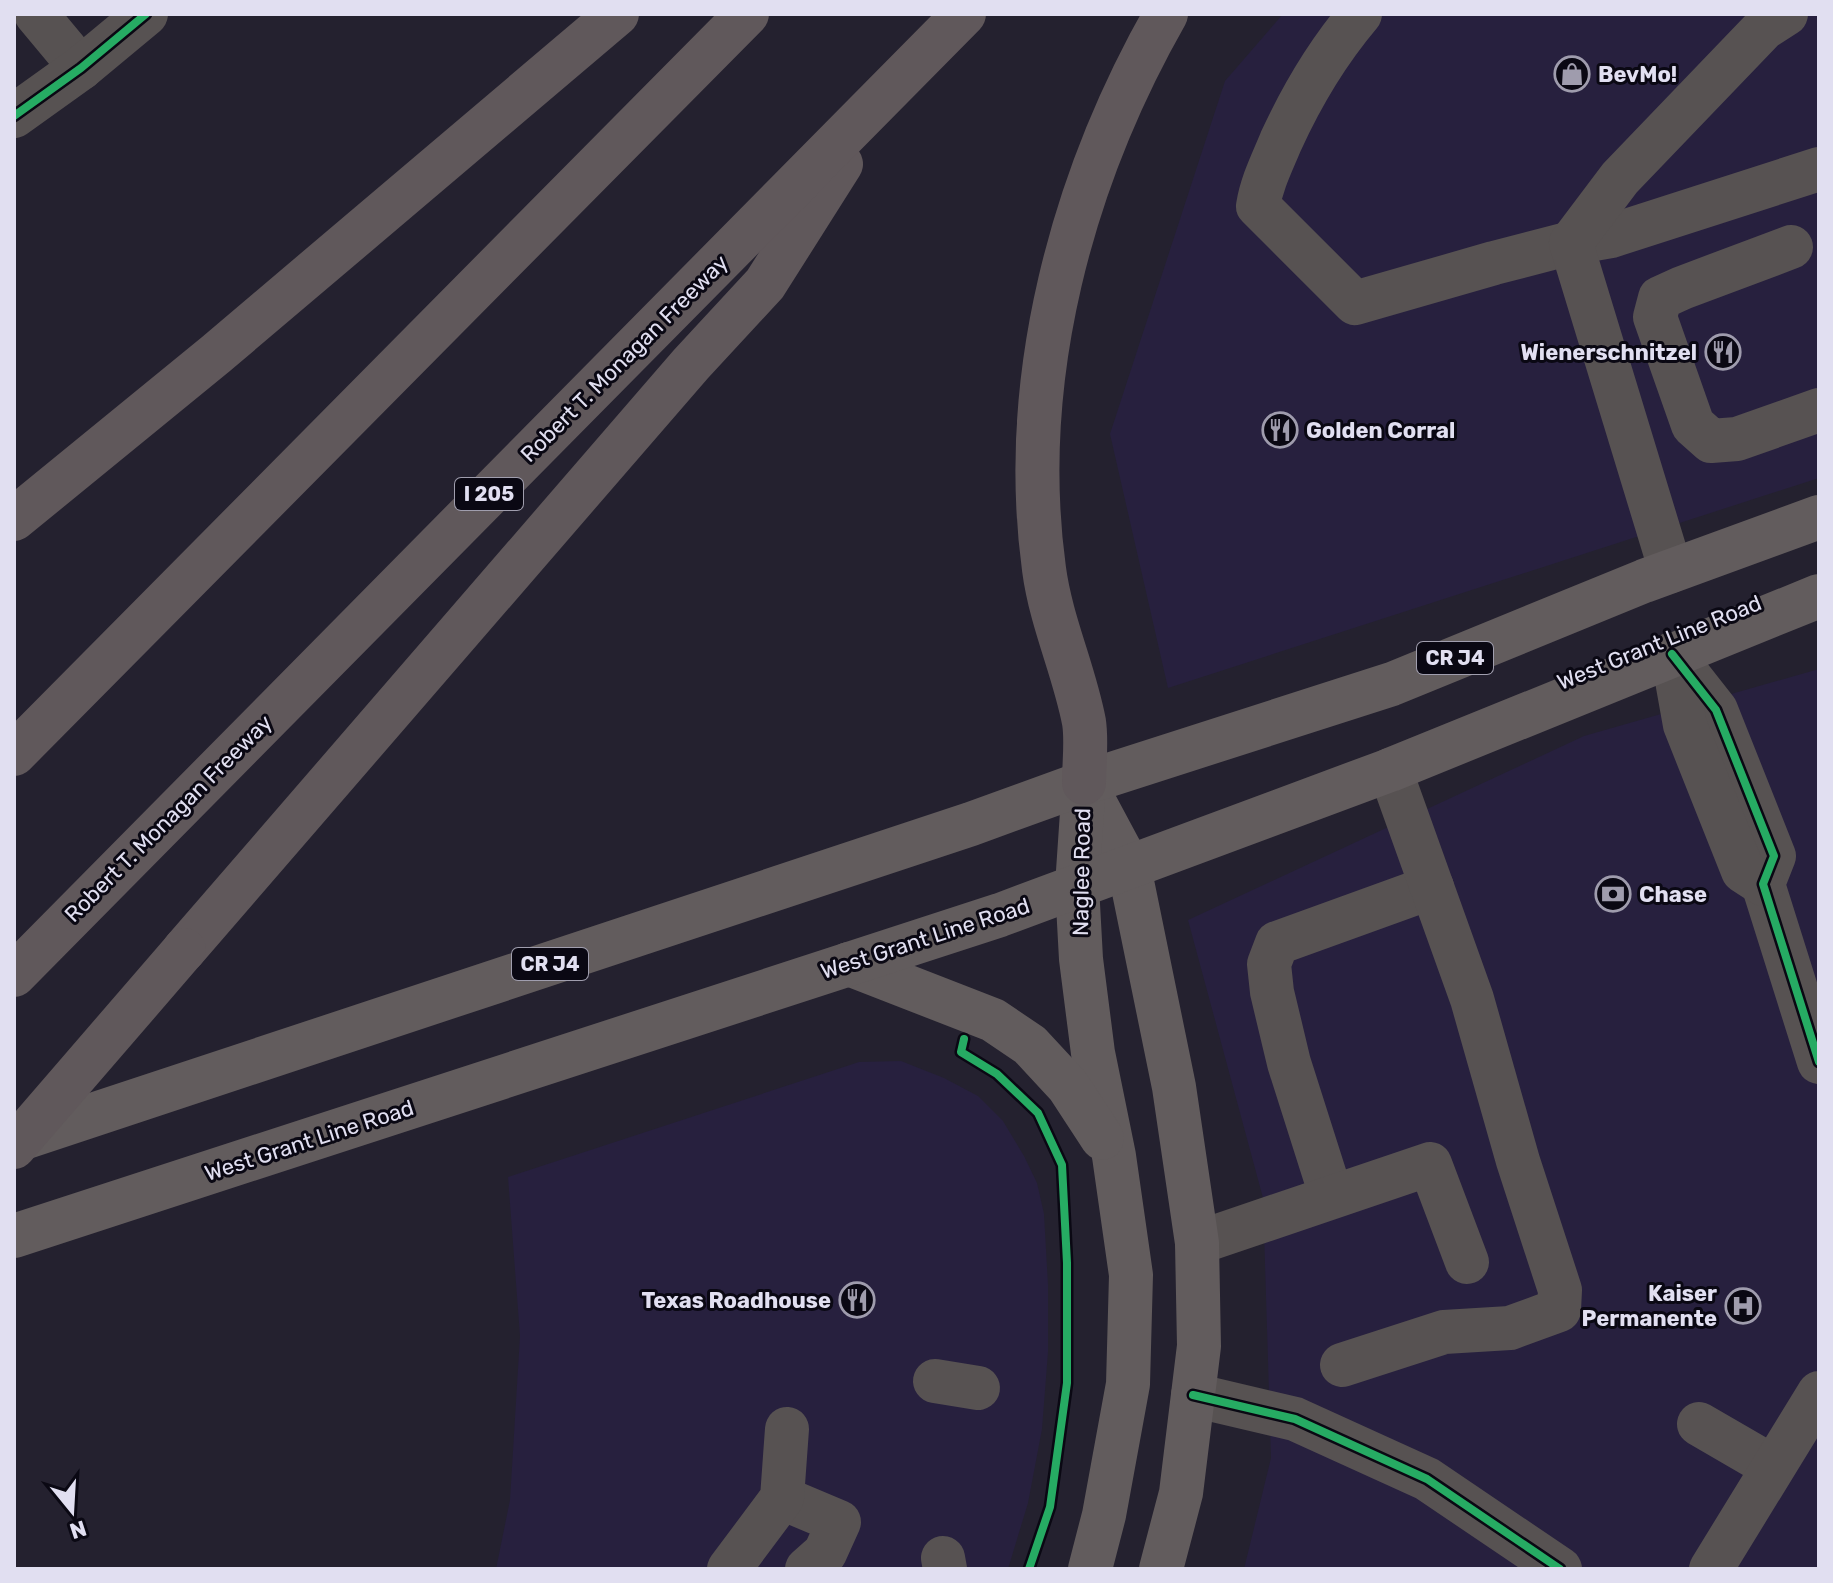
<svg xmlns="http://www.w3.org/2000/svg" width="1833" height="1583" font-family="Rubik,sans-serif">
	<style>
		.built { fill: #27203e }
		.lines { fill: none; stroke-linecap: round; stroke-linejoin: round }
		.minor { stroke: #575252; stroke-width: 44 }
		.major { stroke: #625c5d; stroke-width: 44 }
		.highway { stroke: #60585b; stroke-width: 44 }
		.highway-bridge { stroke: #60585b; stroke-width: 44 }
		.cycleway-casing { stroke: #0a0813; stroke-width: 13 }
		.cycleway { stroke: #26ab63; stroke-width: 8 }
		.labels { text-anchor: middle; stroke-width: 6; stroke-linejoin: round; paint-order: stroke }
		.shield { fill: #0a0813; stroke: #a09eae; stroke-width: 2 }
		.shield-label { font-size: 20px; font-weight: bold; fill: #e1dff1 }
		.poi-label { font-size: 22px; font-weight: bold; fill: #e1dff1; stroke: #0a0813; text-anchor: start }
		.street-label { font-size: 22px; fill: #e1dff1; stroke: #0a0813 }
	</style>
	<rect width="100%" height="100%" fill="#24212f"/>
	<g class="built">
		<path d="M1283,14H1819V478L1168,688L1110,434L1225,81Z"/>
		<path d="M1819,669V1569H1244L1271,1458L1263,1198L1188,920L1584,736Z"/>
		<path d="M901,1061L944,1078L978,1096L1003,1121L1024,1156L1037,1183L1044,1214L1048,1285V1352L1042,1429L1028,1503L1008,1569H496L510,1500L520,1336L508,1177L859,1062Z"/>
	</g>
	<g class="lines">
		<g class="minor">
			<path d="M36,14L81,68"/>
			<path d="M1360,14C1327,53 1302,95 1281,141C1272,163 1262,182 1258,206L1355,303L1494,263L1571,243L1611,236L1819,169"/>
			<path d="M14,116L81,68L146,14"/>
			<path d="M1791,247L1682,288L1660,298L1655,317L1693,425L1711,441L1737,439L1819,410"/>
			<path d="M1671,571L1571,243L1620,178L1764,28L1786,14"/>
			<path d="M1672,654L1716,710L1774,856L1763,884L1819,1062"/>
			<path d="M1673,658L1685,725L1743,871L1763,884"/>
			<path d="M1331,1195L1289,1063L1272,992L1269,964L1277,943L1432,887"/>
			<path d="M1197,1243L1430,1164L1467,1262"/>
			<path d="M1342,1365L1444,1332L1510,1328L1559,1310L1560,1290L1518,1161L1472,999L1390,770"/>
			<path d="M935,1381L978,1388"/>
			<path d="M1193,1395L1295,1419L1427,1479L1560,1569"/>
			<path d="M1699,1424L1773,1467"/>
			<path d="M782,1498L839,1522L825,1553L807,1569"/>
			<path d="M943,1558L945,1569"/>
			<path d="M729,1569L782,1498L787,1429"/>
			<path d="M1711,1569L1819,1393"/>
		</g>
		<g class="major">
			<path d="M1084,783L1129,867L1174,1087L1197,1243L1199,1346L1181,1493L1161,1569"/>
			<path d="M1084,783L1077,886L1081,959L1093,1053L1114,1156L1131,1275L1128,1384L1104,1515L1090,1569"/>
			<path d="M849,964L993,1020L1030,1045L1068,1086L1102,1138"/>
			<path d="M14,1141L971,824L1084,783L1392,684L1644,581L1819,517"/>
			<path d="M14,1236L1000,915L1390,770L1819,596"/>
		</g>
		<g class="highway">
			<path d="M14,519L216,354L617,14"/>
			<path d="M14,754L747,14"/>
			<path d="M1084,783C1084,763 1087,741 1084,722C1074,670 1051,622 1044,569C1018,378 1072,179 1166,14"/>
			<path d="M184,950L691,364L765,284L841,164"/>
			<path d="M14,975L964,14"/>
		</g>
		<path class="highway-bridge" d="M14,1147L184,950"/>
		<defs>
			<g id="cycleway">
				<path d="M14,116L81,68L146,14"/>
				<path d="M1672,654L1716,710L1774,856L1763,884L1819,1062"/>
				<path d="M964,1039L961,1052L997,1074L1038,1113L1062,1165L1067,1263V1383L1050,1507L1029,1569"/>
				<path d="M1193,1395L1295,1419L1427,1479L1560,1569"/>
			</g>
		</defs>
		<use href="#cycleway" class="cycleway-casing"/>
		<use href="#cycleway" class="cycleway"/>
	</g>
	<defs>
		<symbol id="shop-ring" viewBox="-11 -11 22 22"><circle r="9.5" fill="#0a0813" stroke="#9f9cad" stroke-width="1.5"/><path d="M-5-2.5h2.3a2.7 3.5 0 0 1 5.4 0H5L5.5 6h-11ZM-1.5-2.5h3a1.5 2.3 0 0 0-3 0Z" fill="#9f9cad"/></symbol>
		<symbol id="restaurant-ring" viewBox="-11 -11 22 22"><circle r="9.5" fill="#0a0813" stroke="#9f9cad" stroke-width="1.5"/><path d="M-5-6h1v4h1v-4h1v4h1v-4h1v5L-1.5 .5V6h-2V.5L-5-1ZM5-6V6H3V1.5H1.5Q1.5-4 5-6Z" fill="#9f9cad"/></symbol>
		<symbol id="bank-ring" viewBox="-11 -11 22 22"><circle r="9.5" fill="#0a0813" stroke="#9f9cad" stroke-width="1.5"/><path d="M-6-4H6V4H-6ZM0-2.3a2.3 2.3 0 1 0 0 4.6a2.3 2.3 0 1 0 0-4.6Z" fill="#9f9cad"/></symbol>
		<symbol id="hospital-ring" viewBox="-11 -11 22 22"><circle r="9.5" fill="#0a0813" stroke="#9f9cad" stroke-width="1.5"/><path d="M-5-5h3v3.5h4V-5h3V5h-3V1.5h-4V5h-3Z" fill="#9f9cad"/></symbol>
	</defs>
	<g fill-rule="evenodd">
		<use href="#shop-ring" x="1552" y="54" width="40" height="40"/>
		<use href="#restaurant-ring" x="1703" y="332" width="40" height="40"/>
		<use href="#restaurant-ring" x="1260" y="410" width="40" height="40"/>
		<use href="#bank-ring" x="1593" y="874" width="40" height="40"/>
		<use href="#restaurant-ring" x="837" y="1280" width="40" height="40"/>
		<use href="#hospital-ring" x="1723" y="1286" width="40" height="40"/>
	</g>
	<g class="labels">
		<g class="shield">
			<rect x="455" y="478" width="68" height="32" rx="6"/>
			<rect x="1417" y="642" width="76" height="32" rx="6"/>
			<rect x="512" y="948" width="76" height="32" rx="6"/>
		</g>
		<g class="shield-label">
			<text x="489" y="501">I 205</text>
			<text x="1455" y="665">CR J4</text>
			<text x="550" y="971">CR J4</text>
		</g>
		<g class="poi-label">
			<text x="1598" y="82">BevMo!</text>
			<text x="1697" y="360" text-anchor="end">Wienerschnitzel</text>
			<text x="1306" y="438">Golden Corral</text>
			<text x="1639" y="902">Chase</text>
			<text x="1717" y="1301" text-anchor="end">Kaiser<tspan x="1717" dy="25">Permanente</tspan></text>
			<text x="831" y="1308" text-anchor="end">Texas Roadhouse</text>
		</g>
		<g class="street-label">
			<text transform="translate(624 358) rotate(-45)" y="8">Robert T. Monagan Freeway</text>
			<text transform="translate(1659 642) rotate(-22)" y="8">West Grant Line Road</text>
			<text transform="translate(168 818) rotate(-45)" y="8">Robert T. Monagan Freeway</text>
			<text transform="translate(1081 872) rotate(-89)" y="8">Naglee Road</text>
			<text transform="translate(925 938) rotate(-18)" y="8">West Grant Line Road</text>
			<text transform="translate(309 1140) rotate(-18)" y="8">West Grant Line Road</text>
		</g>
	</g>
	<rect width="1833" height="1583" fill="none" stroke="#e1dff1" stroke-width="32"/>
	<g transform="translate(72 1511) rotate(162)" stroke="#0a0813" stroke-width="6" paint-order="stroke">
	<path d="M0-6L14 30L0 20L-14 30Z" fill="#e1dff1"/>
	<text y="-12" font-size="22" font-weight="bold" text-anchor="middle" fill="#e1dff1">N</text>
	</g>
</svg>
